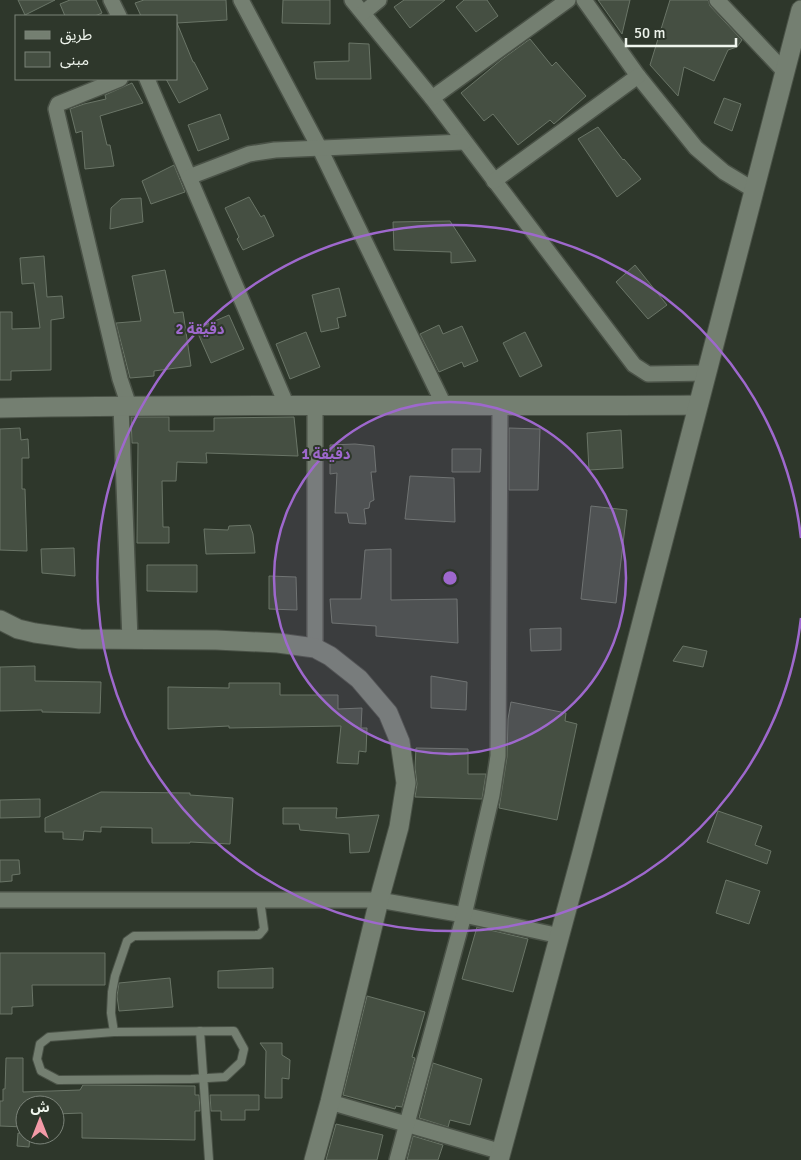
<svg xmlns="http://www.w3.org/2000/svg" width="801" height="1160" font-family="Signika,'Noto Sans Arabic',sans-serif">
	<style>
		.building { fill: #454f42; stroke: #6a7567 }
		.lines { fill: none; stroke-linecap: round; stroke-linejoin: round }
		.service-casing { stroke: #4a5247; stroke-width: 10 }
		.minor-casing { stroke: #4a5247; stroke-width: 18 }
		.tertiary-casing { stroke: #4a5247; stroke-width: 21 }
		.service { stroke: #747f71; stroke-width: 8 }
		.minor { stroke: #747f71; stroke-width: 15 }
		.tertiary { stroke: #747f71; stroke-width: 19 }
		.ring { fill: none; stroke: #9e68cd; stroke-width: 2.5 }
		.centre { fill: #9e68cd; stroke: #2e372b; stroke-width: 2.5 }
		.ring-label { font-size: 15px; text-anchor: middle; font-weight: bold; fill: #9e68cd; stroke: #2e372b; stroke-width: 4; stroke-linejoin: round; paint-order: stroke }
	</style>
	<rect width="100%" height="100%" fill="#2e372b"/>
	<g class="building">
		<path d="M18,0H55L25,15Z"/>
		<path d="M70,0H96L102,13L95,16H65L60,4Z"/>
		<path d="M144,0H226L227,20L177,23L193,62H194L208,89L179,103L166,79H176V16H141L135,3Z"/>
		<path d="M283,0H330V24L282,23Z"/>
		<path d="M404,0H445L410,28L394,7Z"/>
		<path d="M464,0H487L498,16L476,32L456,7Z"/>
		<path d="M598,0H630L622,34Z"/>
		<path d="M670,0H708L710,6L742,40L737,47L728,50L714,81L684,67L678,96L650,65Z"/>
		<path d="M530,39L552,66L556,62L586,96L554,124L550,120L518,145L493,114L484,121L461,93L501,60Z"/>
		<path d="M349,43L369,44L371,79H316L314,62L349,61Z"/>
		<path d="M132,83L143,103L100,116L107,145H110L114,166L85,169L82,131L76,133L70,109L84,104L106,99L105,95Z"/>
		<path d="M724,98L741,104L732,131L714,123Z"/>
		<path d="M220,114L229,139L198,151L188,125Z"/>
		<path d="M598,127L623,160L624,159L641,179L617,197L578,139Z"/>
		<path d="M174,165L185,192L151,204L142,181Z"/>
		<path d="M249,197L261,217L264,215L274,236L243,250L237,239L239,237L225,208Z"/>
		<path d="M141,198L143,222L110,229L111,208L121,199Z"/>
		<path d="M450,221L476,261L451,263V252L394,250L393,222Z"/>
		<path d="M44,256L47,297L62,296L64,318L51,320V370L11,371V380H0V312H12V329L40,328L34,283L22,284L20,258Z"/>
		<path d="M635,265L667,305L648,319L616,282Z"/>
		<path d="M165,270L174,313L183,312L191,366L154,371V376L130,378L116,323L141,321L132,276Z"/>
		<path d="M339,288L346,316L337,318L339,328L321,332L312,295Z"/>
		<path d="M229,315L244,349L211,363L196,329Z"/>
		<path d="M439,325L443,334L462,326L478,361L464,367L462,362L439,372L420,334Z"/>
		<path d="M306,332L320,367L290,379L276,344Z"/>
		<path d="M525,332L542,366L520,377L503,343Z"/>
		<path d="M131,417H169V431H214V418L294,417L298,456L206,453L207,463L177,462L176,481H162L163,527H169V543H137L138,443H132Z"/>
		<path d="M20,428L21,440L28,439L29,458H22V489H25L27,551L0,550V429Z"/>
		<path d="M509,428L540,429L538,490H509Z"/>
		<path d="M621,430L623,468L589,470L587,433Z"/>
		<path d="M355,444L374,446L376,472H371L374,500L370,502L369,508L364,509L366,524L349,523L347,513H335L337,473L330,474V445Z"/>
		<path d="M452,449H481L480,472H452Z"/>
		<path d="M410,476L454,478L455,522L405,519Z"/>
		<path d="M591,506L627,510L616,603L581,599Z"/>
		<path d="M250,525L253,534L255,553L206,554L204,529L228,530L229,526Z"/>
		<path d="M74,548L75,576L42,573L41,549Z"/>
		<path d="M391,549V600L457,599L458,643L376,636V626L332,623L330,599H361L365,550Z"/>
		<path d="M147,565H197V592L147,591Z"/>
		<path d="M269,576L296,577L297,610L269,609Z"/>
		<path d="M561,628V650L531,651L530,629Z"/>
		<path d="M683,646L707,651L703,667L673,661Z"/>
		<path d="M35,666V681L101,682L100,713L42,712V710L0,711V667Z"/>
		<path d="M431,676L467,682L466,710L431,708Z"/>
		<path d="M229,683H280V695H338V709L362,708L361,728H367L366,752L359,751L358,764L337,763L341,726L229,728V726L168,729V687L229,688Z"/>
		<path d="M511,702L566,713L565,721L577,724L557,820L499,808L507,757L508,719Z"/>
		<path d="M416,748L468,749V774H486L482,799L415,797L417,784L415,768Z"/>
		<path d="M101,792L190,793V795L233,798L230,844L190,842V843H152V828L101,827V832L84,831L83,840L63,839V832H45V818Z"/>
		<path d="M40,799V817L0,818V800Z"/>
		<path d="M283,808H337L336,818L379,815L369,852L350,853L349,834L300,830L299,824H283Z"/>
		<path d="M718,811L762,826L755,845L771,851L767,864L707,842Z"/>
		<path d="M0,860H19L20,874L12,875V881L0,882Z"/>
		<path d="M726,880L760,891L749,924L716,913Z"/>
		<path d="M477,927L528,939L513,992L462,979Z"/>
		<path d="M0,953H105V985H32L33,1006L12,1007V1014H0Z"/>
		<path d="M273,968V988H218V971Z"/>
		<path d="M170,978L173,1007L119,1011L117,996L119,983Z"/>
		<path d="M367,996L425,1012L412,1057L415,1058L402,1107L396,1106L395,1109L343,1095Z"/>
		<path d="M260,1043H282V1055L290,1060L289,1079L282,1078V1098H265L266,1051Z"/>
		<path d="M6,1058H23V1092L80,1090L83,1085L195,1086V1095H199L200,1111H195V1140L82,1138V1113L55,1114V1105H24V1127L0,1126V1101H3V1089H5Z"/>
		<path d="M433,1063L482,1079L470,1125L450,1120L448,1127L419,1118Z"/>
		<path d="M210,1095H259V1110H245V1120H221V1111H211Z"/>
		<path d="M336,1124L383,1135L377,1160H326Z"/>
		<path d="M18,1133L30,1135L29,1147L17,1146Z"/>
		<path d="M413,1136L443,1145L438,1160H407Z"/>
	</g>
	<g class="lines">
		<defs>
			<g id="service">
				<path d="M200,1031L209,1160"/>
				<path d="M234,1031L244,1049L241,1062L225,1077L191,1079L58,1080L41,1071L37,1059L40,1044L49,1037L114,1032Z"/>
				<path d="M114,1032L111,1013L112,992L115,976L127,941L134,936L259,935L264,929L260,900"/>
			</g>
			<g id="minor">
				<path d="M111,0L119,16"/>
				<path d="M241,0L320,149L444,405"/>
				<path d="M352,0L432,98L634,365L648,374L707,373"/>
				<path d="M584,0L638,76L696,148L724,172L754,190"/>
				<path d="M717,0L785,72"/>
				<path d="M363,13L379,0"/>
				<path d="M120,79L58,104L56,109L120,379L129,406"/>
				<path d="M147,79L287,406"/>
				<path d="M432,98L568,0"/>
				<path d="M189,177L249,154L275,150L464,142"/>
				<path d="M494,181L638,76"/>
				<path d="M121,406L130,640"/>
				<path d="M315,648V406"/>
				<path d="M0,900H379L464,915L560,936"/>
				<path d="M330,1102L502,1152"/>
				<path d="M397,1160L464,915L492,795L498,756L500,407"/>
			</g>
			<g id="tertiary">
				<path d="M0,408C233,403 465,407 698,405"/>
				<path d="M0,620L18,629L35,633L80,639L216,640L278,643L315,648L330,656L359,679L388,713L400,742L406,783L399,827L379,900L330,1102L314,1160"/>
				<path d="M499,1160L583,849L801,10"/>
			</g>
		</defs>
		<use href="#service" class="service-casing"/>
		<use href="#minor" class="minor-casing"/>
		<use href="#tertiary" class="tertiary-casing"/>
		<use href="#service" class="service"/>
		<use href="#minor" class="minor"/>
		<use href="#tertiary" class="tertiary"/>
	</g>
	<circle cx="450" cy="578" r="176" fill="#9e68cd" fill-opacity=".12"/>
	<g class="ring">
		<circle cx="450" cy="578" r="176"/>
		<path d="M801 618A353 353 0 1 1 801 538"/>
	</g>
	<circle cx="450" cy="578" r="8" class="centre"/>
	<g class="ring-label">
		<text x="200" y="334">2 دقيقة</text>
		<text x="326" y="459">1 دقيقة</text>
	</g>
	<rect x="15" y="15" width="162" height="65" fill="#2e372b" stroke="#7b8379"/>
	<rect x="25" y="31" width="25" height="8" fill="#747f71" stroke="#7b8379"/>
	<text x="60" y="40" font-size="15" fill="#eff5ed">طريق</text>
	<rect x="25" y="52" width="25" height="15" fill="#454f42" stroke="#7b8379"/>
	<text x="60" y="65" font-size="15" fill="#eff5ed">مبنى</text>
	<g transform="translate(40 1120)"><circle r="24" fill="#2e372b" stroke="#7b8379"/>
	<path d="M0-4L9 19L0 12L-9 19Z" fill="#f39aa7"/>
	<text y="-8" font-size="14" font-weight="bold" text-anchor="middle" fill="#eff5ed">ش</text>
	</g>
	<path d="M626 38v8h110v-8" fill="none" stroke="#eff5ed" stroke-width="2.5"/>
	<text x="634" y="38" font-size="15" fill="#eff5ed" stroke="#2e372b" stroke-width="4" paint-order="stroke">50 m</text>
</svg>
